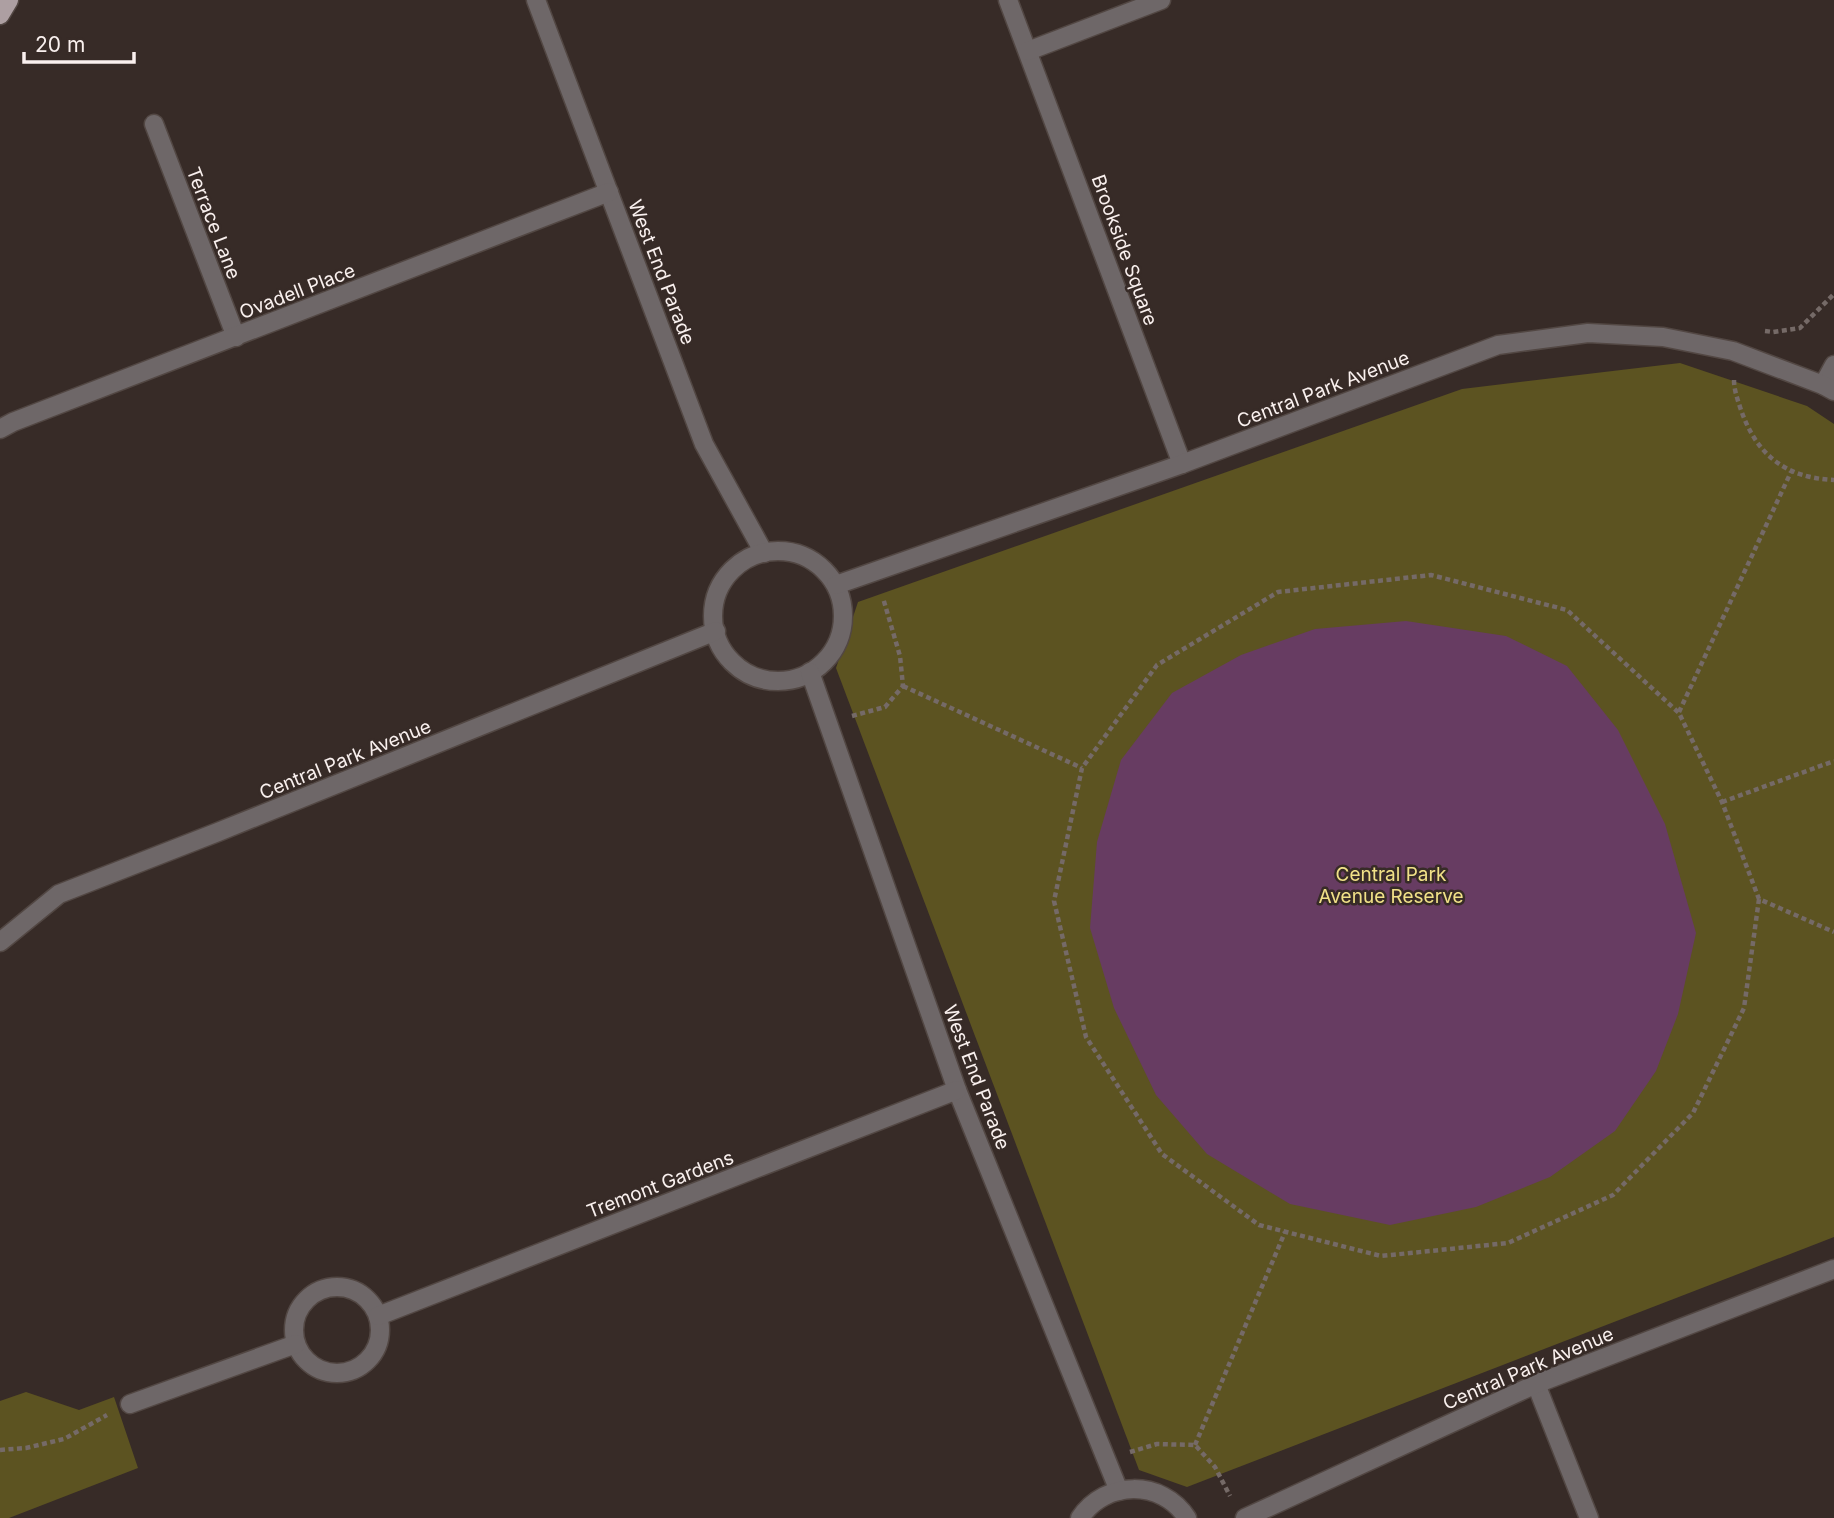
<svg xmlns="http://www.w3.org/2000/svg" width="1834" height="1518" font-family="Inter,sans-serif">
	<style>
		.green { fill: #5c5321 }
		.water { fill: #673c62 }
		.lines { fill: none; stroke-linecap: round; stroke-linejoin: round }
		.street-casing { stroke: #524743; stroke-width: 21 }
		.primary-casing { stroke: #524743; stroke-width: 21 }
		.path { stroke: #756a67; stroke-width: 4.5; stroke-dasharray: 5 3.5; stroke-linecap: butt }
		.street { stroke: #6e6768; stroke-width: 18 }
		.primary { stroke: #ad9fa2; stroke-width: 18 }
		.labels { text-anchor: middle; stroke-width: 5; stroke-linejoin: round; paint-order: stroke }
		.street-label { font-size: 19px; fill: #f9f0ee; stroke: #372b27 }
		.park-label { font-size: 19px; fill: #f1e188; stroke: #372b27 }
	</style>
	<rect width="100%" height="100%" fill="#372b27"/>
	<g class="green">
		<path d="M1680,363L1807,406L1834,424V1237L1187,1487L1139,1470L836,668L858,602L1462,389Z"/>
		<path d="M26,1392L79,1410L114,1397L138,1468L9,1518H0V1401Z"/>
	</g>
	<path class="water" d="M1406,621L1506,636L1567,666L1618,730L1665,824L1696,933L1678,1014L1656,1071L1615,1131L1550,1177L1476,1207L1390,1225L1290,1204L1207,1154L1156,1095L1114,1008L1090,928L1097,842L1121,760L1172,693L1241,655L1315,629Z"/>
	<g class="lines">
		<defs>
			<g id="street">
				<path d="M536,0L704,444L764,553"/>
				<path d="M1008,0L1182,464"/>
				<path d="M1028,51L1161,0"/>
				<path d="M154,124L236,337"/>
				<path d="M1823,385L1834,365"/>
				<path d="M0,429L13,422L609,192"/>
				<circle cx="778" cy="616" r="65"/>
				<path d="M836,585L1182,464L1498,345L1588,333L1663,337L1733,351L1823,385L1834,391"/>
				<path d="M810,672L957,1090L1119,1491"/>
				<path d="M0,942L59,894L218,832L716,631"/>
				<circle cx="337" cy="1330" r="43"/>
				<path d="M378,1316L957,1090"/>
				<path d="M1536,1384L1589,1518"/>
				<path d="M130,1404L296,1344"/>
				<path d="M1080,1518C1105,1480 1162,1479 1187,1518"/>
				<path d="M1245,1518L1536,1384L1834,1269"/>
			</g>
			<path id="primary" d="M0,15L9,0"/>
		</defs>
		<use href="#street" class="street-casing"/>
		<use href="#primary" class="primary-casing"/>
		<g class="path">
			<path d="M1765,331L1773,332L1800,328L1834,294"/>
			<path d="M1734,380C1734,389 1737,398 1740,407C1755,453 1784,478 1834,480"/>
			<path d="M903,686L1082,768"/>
			<path d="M1679,712L1791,472"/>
			<path d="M852,716L885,707L903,686L900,656L883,598"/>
			<path d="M1722,802L1834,761"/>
			<path d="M1759,899L1744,1008L1693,1113L1613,1195L1508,1243L1381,1256L1259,1225L1162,1154L1086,1037L1054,901L1082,768L1157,665L1278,592L1431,575L1567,610L1679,713L1722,802L1759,899L1834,932"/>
			<path d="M1195,1445L1285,1232"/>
			<path d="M0,1450L26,1448L64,1439L107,1415"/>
			<path d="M1130,1452L1157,1444L1195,1445L1215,1467L1230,1496"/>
		</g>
		<use href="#street" class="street"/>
		<use href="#primary" class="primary"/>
	</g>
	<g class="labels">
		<g class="street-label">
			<text transform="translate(214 223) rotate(69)" y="7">Terrace Lane</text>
			<text transform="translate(1125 250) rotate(70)" y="7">Brookside Square</text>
			<text transform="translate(662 272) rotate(69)" y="7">West End Parade</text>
			<text transform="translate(297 291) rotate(-21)" y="7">Ovadell Place</text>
			<text transform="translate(1323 389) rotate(-21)" y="7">Central Park Avenue</text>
			<text transform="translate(345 759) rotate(-22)" y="7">Central Park Avenue</text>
			<text transform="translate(977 1077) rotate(69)" y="7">West End Parade</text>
			<text transform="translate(660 1184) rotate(-21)" y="7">Tremont Gardens</text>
			<text transform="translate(1528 1368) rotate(-23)" y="7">Central Park Avenue</text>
		</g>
		<g class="park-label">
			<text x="1391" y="881">Central Park<tspan x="1391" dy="22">Avenue Reserve</tspan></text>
		</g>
	</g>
	<path d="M24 52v10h110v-10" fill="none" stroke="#f9f0ee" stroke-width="3.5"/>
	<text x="35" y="52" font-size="21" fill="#f9f0ee" stroke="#372b27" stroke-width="5" paint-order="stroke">20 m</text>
</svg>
